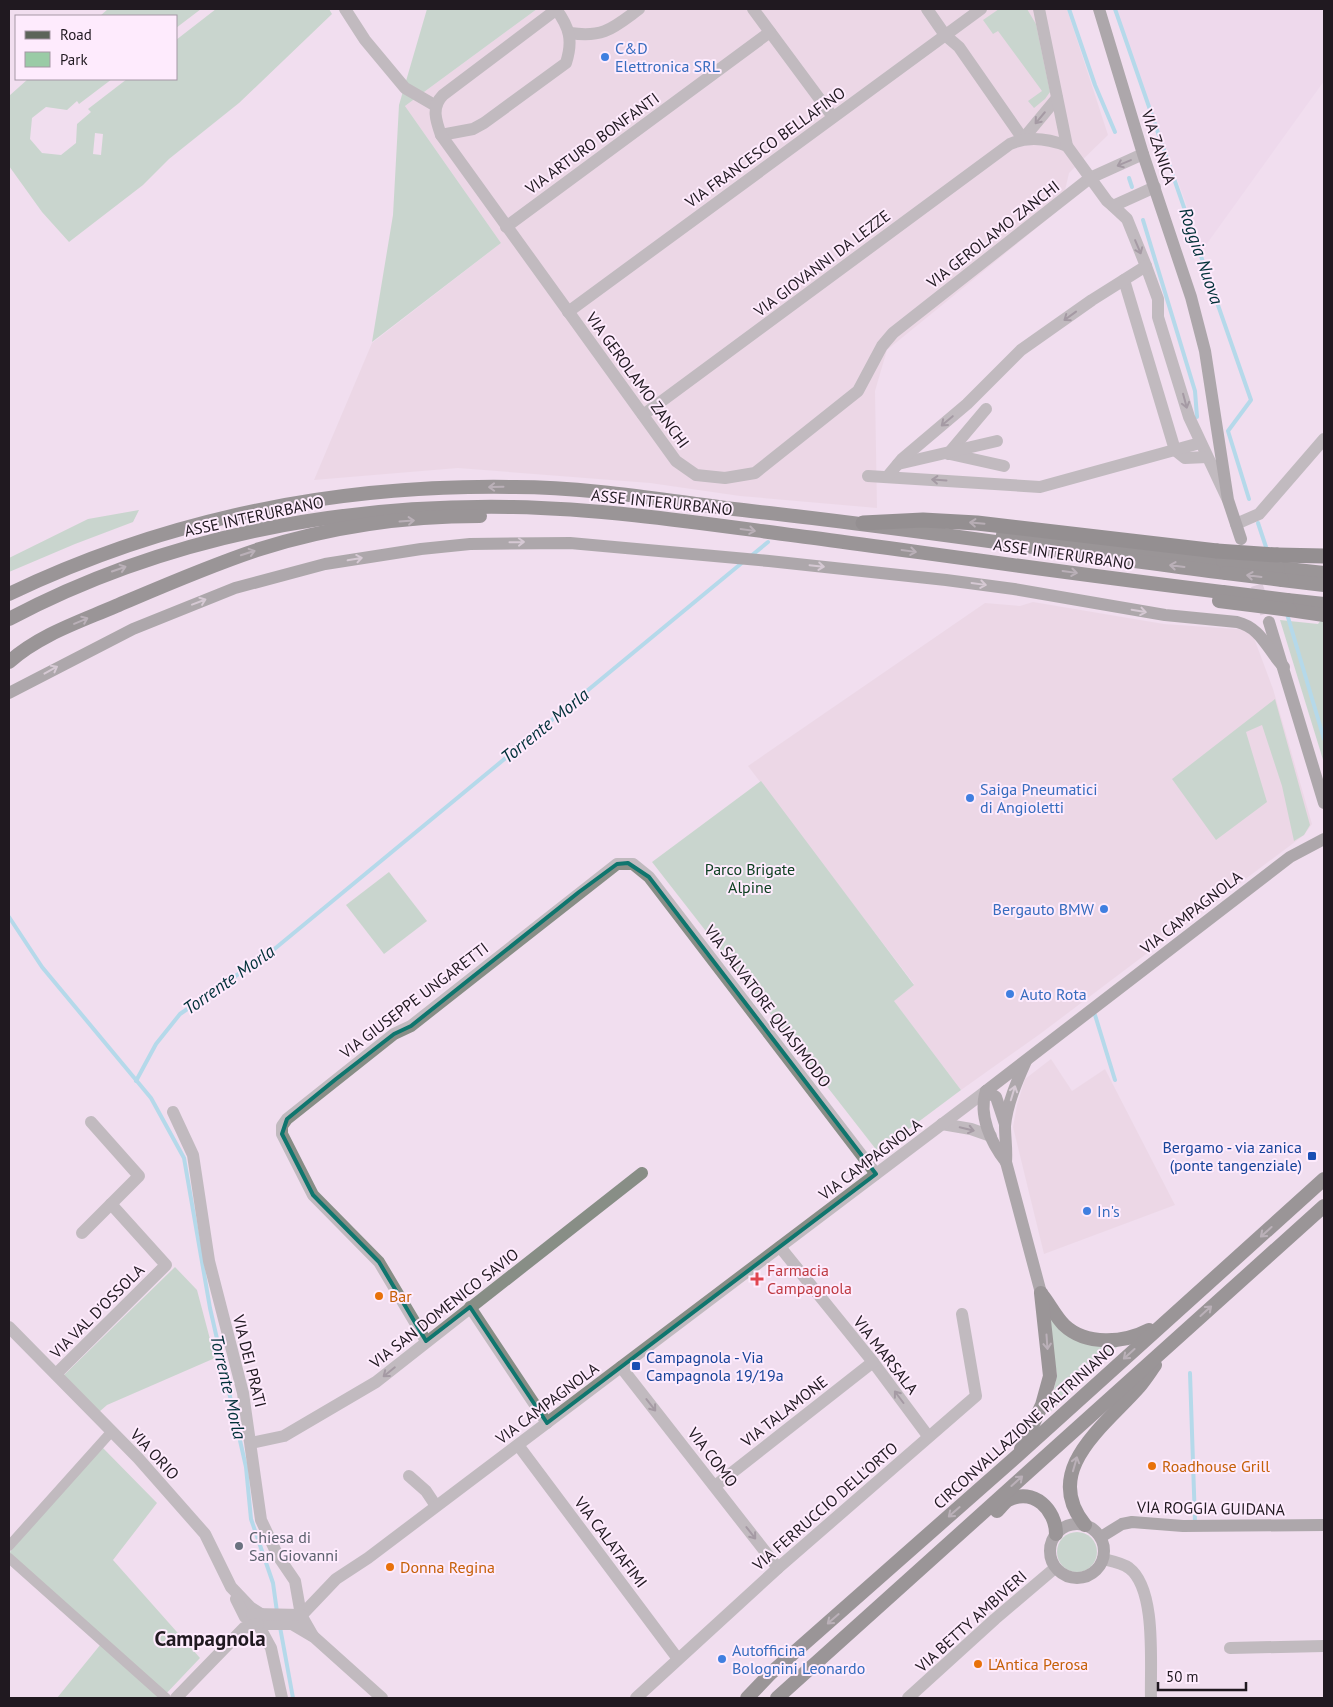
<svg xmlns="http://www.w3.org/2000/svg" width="1333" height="1707" font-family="'PT Sans',sans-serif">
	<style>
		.commercial { fill: #e6cfdc }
		.built { fill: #ebd2e9 }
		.green { fill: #9acba6; fill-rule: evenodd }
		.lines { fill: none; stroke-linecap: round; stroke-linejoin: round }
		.stream { stroke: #6ed2e4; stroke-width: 4 }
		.secondary-tunnel { stroke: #c7b7c6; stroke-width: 12; stroke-dasharray: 12 6; stroke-linecap: butt }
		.pedestrian { stroke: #888e86; stroke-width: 10 }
		.minor { stroke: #888e86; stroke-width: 12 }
		.tertiary { stroke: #888e86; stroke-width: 12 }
		.secondary { stroke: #5c6559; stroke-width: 12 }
		.trunk { stroke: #323c2e; stroke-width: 14 }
		.motorway { stroke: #253021; stroke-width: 15 }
		.trunk-bridge { stroke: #323c2e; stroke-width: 14 }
		.motorway-bridge { stroke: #253021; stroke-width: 15 }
		.oneway { stroke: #4a4849 }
		.oneway2 { stroke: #797976 }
		.oneway3 { stroke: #71716e }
		.oneway4 { stroke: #b5afb3 }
		.marked { fill: none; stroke: #0f766e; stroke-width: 4; stroke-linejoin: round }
		.shop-dot { fill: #3f7fe0; stroke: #feebfd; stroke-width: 2 }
		.transit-dot { fill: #1a4fb4; stroke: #feebfd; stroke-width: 2 }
		.health-dot { fill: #e0444e; stroke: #feebfd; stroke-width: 2 }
		.food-dot { fill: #e8710a; stroke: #feebfd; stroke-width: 2 }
		.worship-dot { fill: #6b7280; stroke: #feebfd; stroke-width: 2 }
		.labels { text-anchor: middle; stroke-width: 4; stroke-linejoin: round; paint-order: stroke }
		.shop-label { font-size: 16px; fill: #366cbe; stroke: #feebfd; text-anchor: start }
		.street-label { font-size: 16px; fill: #201920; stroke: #feebfd }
		.park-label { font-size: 16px; fill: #0e4122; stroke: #feebfd }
		.transit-label { font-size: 16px; fill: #164399; stroke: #feebfd; text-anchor: end }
		.health-label { font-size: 16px; fill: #be3a42; stroke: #feebfd; text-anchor: start }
		.food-label { font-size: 16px; fill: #c56008; stroke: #feebfd; text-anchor: start }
		.worship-label { font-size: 16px; fill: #5b616d; stroke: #feebfd; text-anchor: start }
		.water-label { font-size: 18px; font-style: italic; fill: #003038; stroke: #feebfd }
		.district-label { font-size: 21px; font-weight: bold; fill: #201920; stroke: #feebfd }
	</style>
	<rect width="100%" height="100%" fill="#f1deef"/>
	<g class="commercial">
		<path d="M537,9H1067L1108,135L1069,173L1061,208L887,350L875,391L877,508L740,496L650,483L458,468L314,480L372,343L501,243L405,106Z"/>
		<path d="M1033,602L1164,624L1251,630L1273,689L1312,824L1304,835L1040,1034L961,1090L893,1000L914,984L748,766L985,603L1020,606Z"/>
		<path d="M1051,1059L1072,1091L1105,1069L1175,1205L1044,1254L1013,1127L1017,1105L1025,1079Z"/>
	</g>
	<path class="built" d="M1114,9H1324V81L1203,249Z"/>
	<g class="green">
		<path d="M108,9H201L176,28V16H100Z"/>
		<path d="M216,9H329L332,14L239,103L169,159L143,185L69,242L42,212L9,166V96L28,79H112L79,104L77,101L67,110L46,107L32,118L30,139L42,153L61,155L76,143L77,124L91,112L88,109L127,79H176V40ZM95,133L103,134L101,155L93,154Z"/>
		<path d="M427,9H537L405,106L501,243L372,342L393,215L399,105Z"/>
		<path d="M999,9H1027L1036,24L1050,92L1045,99L1034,108L1028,101L1042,91L998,31L993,34L983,20Z"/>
		<path d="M139,510L133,522L75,544L9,572V558L88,519Z"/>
		<path d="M1280,620L1318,624L1321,620L1324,621V763Z"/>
		<path d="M1275,699L1310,825L1304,835L1294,841L1282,786L1262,725L1246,732L1267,802L1216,840L1172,779Z"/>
		<path d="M761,781L914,985L894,1001L961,1090L878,1152L652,862Z"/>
		<path d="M389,872L427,921L384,954L346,905Z"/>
		<path d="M175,1267L197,1290L215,1358L107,1405L99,1412L63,1376Z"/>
		<path d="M1045,1302L1057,1321L1118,1346L1049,1413L1057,1375Z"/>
		<path d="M101,1446L157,1503L113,1560L200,1658L162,1698H57L105,1639L9,1553Z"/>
		<circle cx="1077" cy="1552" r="20"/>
	</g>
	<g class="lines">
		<g class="stream">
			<path d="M1069,9L1095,85L1115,132"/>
			<path d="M1115,9L1251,400L1228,431L1249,499"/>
			<path d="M1129,178L1132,187"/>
			<path d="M1143,220L1195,391L1197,417"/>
			<path d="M1258,523L1267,550"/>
			<path d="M751,556L768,542"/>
			<path d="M1287,614L1324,739"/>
			<path d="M9,917L42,967L151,1098L184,1158L210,1308L246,1467L251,1519L273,1583L277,1612"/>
			<path d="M1095,1015L1115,1080"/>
			<path d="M136,1081L156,1044L180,1014L272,951L743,562"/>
			<path d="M1190,1373L1195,1522"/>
			<path d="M280,1627L293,1698"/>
		</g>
		<path class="secondary-tunnel" d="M1251,568L1269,622"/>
		<g class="pedestrian">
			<path d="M9,1546L112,1431"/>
			<path d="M9,1558L166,1698"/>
		</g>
		<g class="minor">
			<path d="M753,9L833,117"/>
			<path d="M927,9L945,35L959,47L1023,139"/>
			<path d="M570,33C604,38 613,28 639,9"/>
			<path d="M441,135L473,129L484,123L566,63C573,41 570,28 556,9"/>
			<path d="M1023,139L1057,98"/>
			<path d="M1113,206L1127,219L1146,266L1158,299V317L1189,417L1227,498"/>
			<path d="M506,227L770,32"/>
			<path d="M1124,280L1175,450L1185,458L1207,457"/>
			<path d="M568,312L981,9"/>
			<path d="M643,415L1010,144C1028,136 1049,139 1067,146"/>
			<path d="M948,454L986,409"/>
			<path d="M950,454L1004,466"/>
			<path d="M898,464L997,441"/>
			<path d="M868,476L1040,487L1200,443"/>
			<path d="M887,477L902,459L967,404L1021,350L1092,300L1146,266"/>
			<path d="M1236,524L1259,514L1324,439"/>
			<path d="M173,1112L193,1155L209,1261L243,1393L261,1520L278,1556L295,1581L301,1615"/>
			<path d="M942,1124L971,1129L991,1136"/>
			<path d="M82,1233L139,1176L91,1122"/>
			<path d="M780,1247L873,1362L928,1436"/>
			<path d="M470,1307L547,1423"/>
			<path d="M426,1341L379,1262L313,1195L282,1134V1126L287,1119L394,1034L411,1026L617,864H633L649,877L876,1174"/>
			<path d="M621,1367L778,1568"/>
			<path d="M56,1374L166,1265L111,1204"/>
			<path d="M251,1443L284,1436L376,1382L642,1173"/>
			<path d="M518,1445L678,1659"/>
			<path d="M409,1476L426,1491L436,1506"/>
			<path d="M715,1486L873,1362"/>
			<path d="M1103,1559C1111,1561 1122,1563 1129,1568C1157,1589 1150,1665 1151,1698"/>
			<path d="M295,1622L336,1579L368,1558L986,1091"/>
			<path d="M258,1624L271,1648L282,1698"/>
			<path d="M1230,1648L1324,1646"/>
			<path d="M636,1698L778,1568L976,1396L962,1314"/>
			<path d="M908,1698L995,1619L1055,1568"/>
		</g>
		<g class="tertiary">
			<path d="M345,9L365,40L405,88L436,106"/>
			<path d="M557,9L443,95C431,107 436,121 441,135L676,461L696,475L725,478L755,473L858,391L882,346L893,333L1090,178L1143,154"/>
			<path d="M1039,9L1067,146L1107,201L1113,206L1155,187"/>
			<path d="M9,1327L138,1458L205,1534L231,1587L250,1607L261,1614"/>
			<path d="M236,1599L245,1617L258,1624H292L314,1637L382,1698"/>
			<path d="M252,1614L301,1615L313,1636"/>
			<path d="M176,1698L244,1628L258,1624"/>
		</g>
		<g class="secondary">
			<path d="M1099,9L1143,154L1191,297L1205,351L1228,500L1241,539"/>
			<path d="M1269,622L1324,803"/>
			<path d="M9,693L133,629L235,588L325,564L421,549L470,544L570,543L769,561L946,580L1014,589L1165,615L1237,622C1262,628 1267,650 1284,667"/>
			<path d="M1026,1061C1017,1081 1007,1104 1005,1126C1005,1138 1007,1149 1006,1162L1041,1293"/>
			<path d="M986,1091L1290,857L1324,839"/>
			<path d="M986,1091C978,1115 991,1143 1006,1162"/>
			<path d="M986,1091L996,1097L1005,1124"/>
			<circle cx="1077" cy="1551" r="27"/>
			<path d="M1101,1537L1122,1524L1132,1522L1183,1526L1324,1525"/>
		</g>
		<g class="trunk">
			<path d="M1003,535L1223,561"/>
			<path d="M1278,568L1324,573"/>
			<path d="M1282,580L1324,585"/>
			<path d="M9,594C170,517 337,484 515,487C594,487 673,502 751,511C909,528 1067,553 1226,573"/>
			<path d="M1287,600L1324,604"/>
			<path d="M1290,610L1324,615"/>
			<path d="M9,619C164,537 338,504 513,507C616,509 719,526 822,539C955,557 1088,576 1222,592"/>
			<path d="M9,662C39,635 79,622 116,606C163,586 211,565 260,549C330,527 407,516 480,516"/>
			<path d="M1043,1296C1050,1305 1056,1317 1064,1325C1086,1346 1124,1343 1149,1330"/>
			<path d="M1021,1449L1042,1405L1050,1376L1041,1293"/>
			<path d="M997,1511C1000,1508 1004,1503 1008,1500C1034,1487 1056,1510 1056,1534"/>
			<path d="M1085,1525C1040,1470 1106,1425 1139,1387C1145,1380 1150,1372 1155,1365"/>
			<path d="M747,1698L771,1673L1017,1456L1324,1179"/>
			<path d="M777,1698L1324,1206"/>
		</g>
		<g class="motorway">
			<path d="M863,523L923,520L977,523L1217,551"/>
			<path d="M1277,555L1324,556"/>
		</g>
		<g class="trunk-bridge">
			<path d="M1223,561L1278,568"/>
			<path d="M1226,573L1282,580"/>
			<path d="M1223,592L1287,600"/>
			<path d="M1219,601L1290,610"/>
		</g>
		<path class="motorway-bridge" d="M1217,551L1277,555"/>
	</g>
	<defs><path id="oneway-shaft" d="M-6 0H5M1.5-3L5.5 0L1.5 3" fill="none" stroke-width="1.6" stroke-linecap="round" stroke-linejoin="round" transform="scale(1.25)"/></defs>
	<g class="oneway">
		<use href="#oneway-shaft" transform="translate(1040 118) rotate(130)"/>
		<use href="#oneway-shaft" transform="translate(1124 163) rotate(157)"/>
		<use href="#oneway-shaft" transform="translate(1138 247) rotate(67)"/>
		<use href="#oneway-shaft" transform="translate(1070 316) rotate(144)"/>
		<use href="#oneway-shaft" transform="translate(1185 401) rotate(75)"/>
		<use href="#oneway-shaft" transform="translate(947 421) rotate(140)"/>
		<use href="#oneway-shaft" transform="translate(939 480) rotate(-176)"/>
		<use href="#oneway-shaft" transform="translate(967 1129) rotate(13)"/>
		<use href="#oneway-shaft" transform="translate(389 1372) rotate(141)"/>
		<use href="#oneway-shaft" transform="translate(899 1397) rotate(-127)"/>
		<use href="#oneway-shaft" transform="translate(651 1405) rotate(52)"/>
		<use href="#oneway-shaft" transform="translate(751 1533) rotate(52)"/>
	</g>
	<g class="oneway2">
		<use href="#oneway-shaft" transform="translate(496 487) rotate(179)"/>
		<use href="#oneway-shaft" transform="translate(407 521) rotate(-4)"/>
		<use href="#oneway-shaft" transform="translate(748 530) rotate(8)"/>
		<use href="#oneway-shaft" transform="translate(909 551) rotate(8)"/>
		<use href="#oneway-shaft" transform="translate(248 553) rotate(-18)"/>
		<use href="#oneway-shaft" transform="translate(1177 566) rotate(-173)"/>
		<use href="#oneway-shaft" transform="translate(119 569) rotate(-19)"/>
		<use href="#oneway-shaft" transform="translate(1070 572) rotate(8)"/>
		<use href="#oneway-shaft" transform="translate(1254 576) rotate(-173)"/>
		<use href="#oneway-shaft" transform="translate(81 621) rotate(-23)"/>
		<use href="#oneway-shaft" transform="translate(1266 1232) rotate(138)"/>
		<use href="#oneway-shaft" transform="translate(1206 1311) rotate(-42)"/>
		<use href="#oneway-shaft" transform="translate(1047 1342) rotate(86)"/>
		<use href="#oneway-shaft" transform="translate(1129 1354) rotate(138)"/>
		<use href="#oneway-shaft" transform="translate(1075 1464) rotate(-74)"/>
		<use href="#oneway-shaft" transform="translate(1017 1481) rotate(-42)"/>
		<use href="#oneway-shaft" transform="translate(954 1512) rotate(139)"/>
		<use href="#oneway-shaft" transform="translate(833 1619) rotate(139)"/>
	</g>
	<use class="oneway3" href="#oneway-shaft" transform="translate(977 523) rotate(-175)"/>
	<g class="oneway4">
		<use href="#oneway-shaft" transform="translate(517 542) rotate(-1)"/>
		<use href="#oneway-shaft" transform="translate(355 559) rotate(-10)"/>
		<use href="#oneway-shaft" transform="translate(817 566) rotate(6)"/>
		<use href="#oneway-shaft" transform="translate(979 584) rotate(8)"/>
		<use href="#oneway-shaft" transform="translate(199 602) rotate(-21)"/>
		<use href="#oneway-shaft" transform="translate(1139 611) rotate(10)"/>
		<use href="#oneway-shaft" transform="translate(51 670) rotate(-29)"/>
		<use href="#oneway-shaft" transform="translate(1013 1093) rotate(-73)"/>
	</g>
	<path d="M0 0H1333V1707H0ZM628,863L649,877L876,1174L547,1423L470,1307L426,1341L379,1262L313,1195L282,1134L287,1119L336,1079L394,1034L411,1026L579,892L617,864Z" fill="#f1deef" fill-opacity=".55" fill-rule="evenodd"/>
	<path class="marked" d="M628,863L649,877L876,1174L547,1423L470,1307L426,1341L379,1262L313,1195L282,1134L287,1119L336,1079L394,1034L411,1026L579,892L617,864Z"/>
	<g class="shop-dot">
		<circle cx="605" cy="57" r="5"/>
		<circle cx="970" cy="798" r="5"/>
		<circle cx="1104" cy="909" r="5"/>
		<circle cx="1010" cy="994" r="5"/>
		<circle cx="1087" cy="1211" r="5"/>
		<circle cx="722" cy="1659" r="5"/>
	</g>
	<g class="transit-dot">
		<rect x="1307" y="1151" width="10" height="10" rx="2.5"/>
		<rect x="631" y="1361" width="10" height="10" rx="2.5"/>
	</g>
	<path class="health-dot" d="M754.5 1271.5h5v5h5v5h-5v5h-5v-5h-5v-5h5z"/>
	<g class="food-dot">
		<circle cx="379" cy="1296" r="5"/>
		<circle cx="1152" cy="1466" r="5"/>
		<circle cx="390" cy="1567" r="5"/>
		<circle cx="978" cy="1664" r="5"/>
	</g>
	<circle class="worship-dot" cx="239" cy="1546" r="5"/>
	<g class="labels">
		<g class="shop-label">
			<text x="615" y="54">C&amp;D<tspan x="615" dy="18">Elettronica SRL</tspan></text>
			<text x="980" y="795">Saiga Pneumatici<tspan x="980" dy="18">di Angioletti</tspan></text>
			<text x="1094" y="915" text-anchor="end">Bergauto BMW</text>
			<text x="1020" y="1000">Auto Rota</text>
			<text x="1097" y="1217">In's</text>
			<text x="732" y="1656">Autofficina<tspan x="732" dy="18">Bolognini Leonardo</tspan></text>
		</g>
		<g class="street-label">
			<text transform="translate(592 143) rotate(-36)" y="6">VIA ARTURO BONFANTI</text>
			<text transform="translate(765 147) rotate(-36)" y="6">VIA FRANCESCO BELLAFINO</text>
			<text transform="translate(1159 147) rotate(72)" y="6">VIA ZANICA</text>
			<text transform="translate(993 234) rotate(-38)" y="6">VIA GEROLAMO ZANCHI</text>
			<text transform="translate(822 263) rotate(-37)" y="6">VIA GIOVANNI DA LEZZE</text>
			<text transform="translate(638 380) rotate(54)" y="6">VIA GEROLAMO ZANCHI</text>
			<text transform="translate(662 502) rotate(6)" y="6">ASSE INTERURBANO</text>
			<text transform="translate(254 516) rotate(-12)" y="6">ASSE INTERURBANO</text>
			<text transform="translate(1064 554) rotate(8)" y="6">ASSE INTERURBANO</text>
			<text transform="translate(1191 912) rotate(-38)" y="6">VIA CAMPAGNOLA</text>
			<text transform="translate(414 1000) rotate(-37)" y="6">VIA GIUSEPPE UNGARETTI</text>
			<text transform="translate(768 1006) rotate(53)" y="6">VIA SALVATORE QUASIMODO</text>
			<text transform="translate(870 1159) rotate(-37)" y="6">VIA CAMPAGNOLA</text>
			<text transform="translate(444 1308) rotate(-38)" y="6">VIA SAN DOMENICO SAVIO</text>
			<text transform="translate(97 1311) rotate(-45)" y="6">VIA VAL D'OSSOLA</text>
			<text transform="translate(886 1355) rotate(52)" y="6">VIA MARSALA</text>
			<text transform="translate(250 1361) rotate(76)" y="6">VIA DEI PRATI</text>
			<text transform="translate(547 1403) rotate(-37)" y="6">VIA CAMPAGNOLA</text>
			<text transform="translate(784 1411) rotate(-38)" y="6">VIA TALAMONE</text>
			<text transform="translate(1024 1426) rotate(-42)" y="6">CIRCONVALLAZIONE PALTRINIANO</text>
			<text transform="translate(155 1454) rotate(47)" y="6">VIA ORIO</text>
			<text transform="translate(713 1457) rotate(52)" y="6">VIA COMO</text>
			<text transform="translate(825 1506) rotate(-41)" y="6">VIA FERRUCCIO DELL'ORTO</text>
			<text transform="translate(1211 1508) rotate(1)" y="6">VIA ROGGIA GUIDANA</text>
			<text transform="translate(611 1542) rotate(53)" y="6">VIA CALATAFIMI</text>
			<text transform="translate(971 1621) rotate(-42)" y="6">VIA BETTY AMBIVERI</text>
		</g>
		<g class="park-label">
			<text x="750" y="875">Parco Brigate<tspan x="750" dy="18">Alpine</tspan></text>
		</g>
		<g class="transit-label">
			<text x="1302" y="1153">Bergamo - via zanica<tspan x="1302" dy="18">(ponte tangenziale)</tspan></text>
			<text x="646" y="1363" text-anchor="start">Campagnola - Via<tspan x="646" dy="18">Campagnola 19/19a</tspan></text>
		</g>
		<g class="health-label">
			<text x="767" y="1276">Farmacia<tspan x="767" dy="18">Campagnola</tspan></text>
		</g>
		<g class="food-label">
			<text x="389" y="1302">Bar</text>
			<text x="1162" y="1472">Roadhouse Grill</text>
			<text x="400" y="1573">Donna Regina</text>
			<text x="988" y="1670">L'Antica Perosa</text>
		</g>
		<g class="worship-label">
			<text x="249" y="1543">Chiesa di<tspan x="249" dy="18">San Giovanni</tspan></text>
		</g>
		<g class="water-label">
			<text transform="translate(1201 256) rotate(71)" y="6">Roggia Nuova</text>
			<text transform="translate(545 726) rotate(-39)" y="6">Torrente Morla</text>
			<text transform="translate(229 980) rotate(-35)" y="6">Torrente Morla</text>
			<text transform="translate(228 1387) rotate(77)" y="6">Torrente Morla</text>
		</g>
		<g class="district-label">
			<text x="210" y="1646">Campagnola</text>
		</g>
	</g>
	<rect width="1333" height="1707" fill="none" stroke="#201920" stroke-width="20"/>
	<rect x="15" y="15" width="162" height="65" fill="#feebfd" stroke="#a597a5"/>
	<rect x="25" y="31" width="25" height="8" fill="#5c6559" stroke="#a597a5"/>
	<text x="60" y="40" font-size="15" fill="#201920">Road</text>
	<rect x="25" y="52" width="25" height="15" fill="#9acba6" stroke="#a597a5"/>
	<text x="60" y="65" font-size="15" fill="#201920">Park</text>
	<path d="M1158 1682v8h88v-8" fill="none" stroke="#201920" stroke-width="2.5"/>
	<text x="1166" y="1682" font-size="15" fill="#201920" stroke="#feebfd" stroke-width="4" paint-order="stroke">50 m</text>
</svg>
